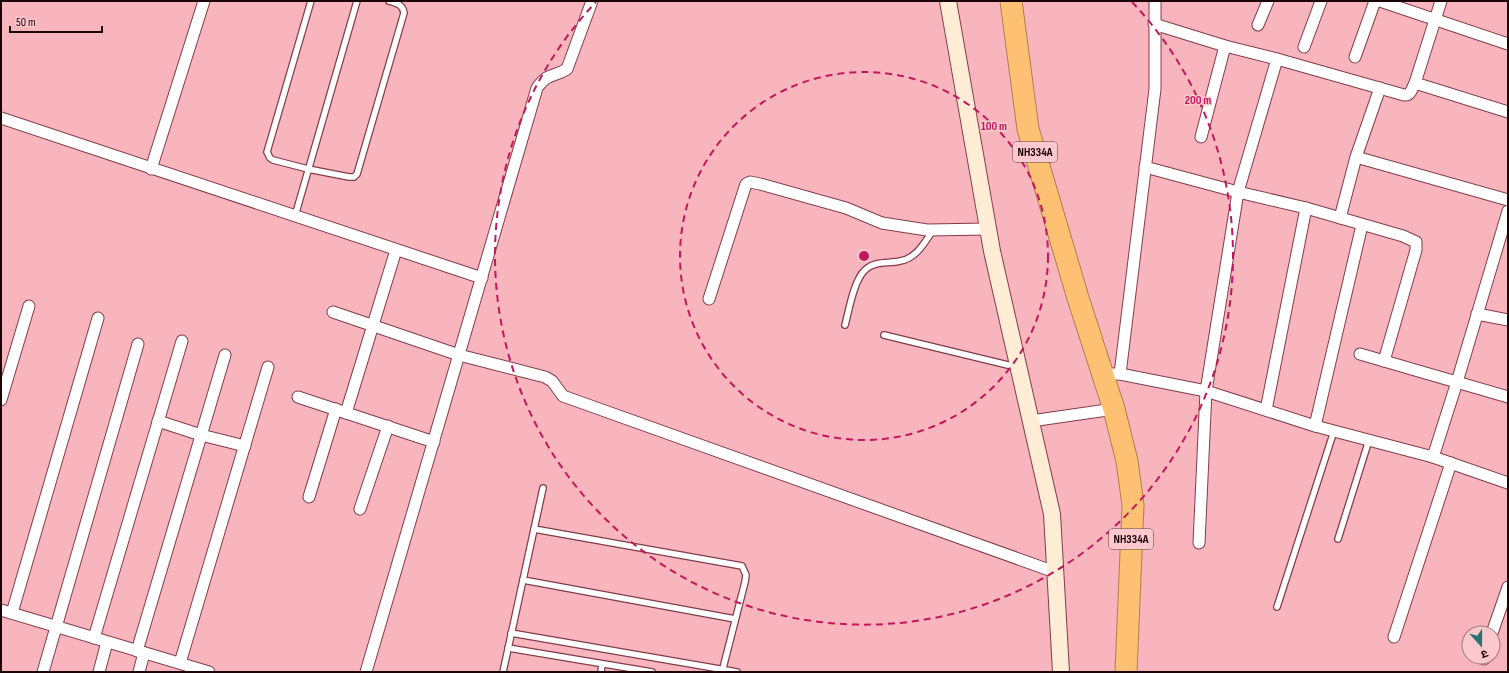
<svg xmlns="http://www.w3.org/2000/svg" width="1509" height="673" font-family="'Sofia Sans Condensed','Noto Sans Devanagari',sans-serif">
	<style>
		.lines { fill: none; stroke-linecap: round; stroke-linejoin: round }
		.lane-casing { stroke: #833d48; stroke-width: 8 }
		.street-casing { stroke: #833d48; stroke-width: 13 }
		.secondary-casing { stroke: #833d48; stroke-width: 18 }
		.highway-casing { stroke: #af7e4e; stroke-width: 23 }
		.lane { stroke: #fff; stroke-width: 5.5 }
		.street { stroke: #fff; stroke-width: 11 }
		.secondary { stroke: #ffecd5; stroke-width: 16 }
		.highway { stroke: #fec174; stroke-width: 21 }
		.ring { fill: none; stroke: #c2185b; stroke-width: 2; stroke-dasharray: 7 5 }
		.labels { text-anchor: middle; stroke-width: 3; stroke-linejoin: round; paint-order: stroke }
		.shield { fill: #fbc8cd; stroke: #5e3d42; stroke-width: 1 }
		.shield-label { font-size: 12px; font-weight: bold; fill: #1b0206 }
		.centre { fill: #c2185b; stroke: #fbc8cd; stroke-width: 2 }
		.ring-label { font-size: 12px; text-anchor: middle; font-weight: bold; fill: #c2185b; stroke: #fbc8cd; stroke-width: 3; stroke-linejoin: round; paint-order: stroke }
	</style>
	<rect width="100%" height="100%" fill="#f8b5bd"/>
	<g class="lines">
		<defs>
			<g id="lane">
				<path d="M311,1L267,152L270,158L273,160L308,169L349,177H354L357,174L404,13C403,5 397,3 389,1"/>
				<path d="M295,216L357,1"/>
				<path d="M845,325C849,310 854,280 865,270C876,260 888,264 900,261C916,259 925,242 933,230"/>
				<path d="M884,335L1016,367"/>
				<path d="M534,529L742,566L746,575L745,582L722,672"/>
				<path d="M1338,539L1369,440"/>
				<path d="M523,580L735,619"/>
				<path d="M1277,607L1334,431"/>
				<path d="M511,633L737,672"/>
				<path d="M508,648L652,672"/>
				<path d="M503,672L543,488"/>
				<path d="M601,672L602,664"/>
			</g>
			<g id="street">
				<path d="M1380,1L1508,44"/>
				<path d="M1154,24L1225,46L1277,59L1404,95C1411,96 1412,88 1415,83L1508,112"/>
				<path d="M1258,25L1268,1"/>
				<path d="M1304,47L1321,1"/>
				<path d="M1355,57L1375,1"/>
				<path d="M1415,83L1441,1"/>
				<path d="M1,118L482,278"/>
				<path d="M1201,137L1225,46"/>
				<path d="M1356,157L1380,88"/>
				<path d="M1145,167L1238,192L1277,59"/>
				<path d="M151,169L204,1"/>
				<path d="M1340,218L1356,157L1508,200"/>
				<path d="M709,299L745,187L746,184L750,182L760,184L846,208L882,223L927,230L988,229"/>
				<path d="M333,312L459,355L545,377L552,381L563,396L1055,572"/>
				<path d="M1477,314L1508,320"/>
				<path d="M1360,354L1508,397"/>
				<path d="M1102,374H1120L1206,391L1315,426L1433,457L1508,483"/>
				<path d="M1120,374L1155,89V1"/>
				<path d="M298,397L434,442"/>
				<path d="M1,400L29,306"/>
				<path d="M1266,410L1306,208"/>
				<path d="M346,413L396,250"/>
				<path d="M158,421L201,435L245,446"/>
				<path d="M1031,421L1114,409"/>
				<path d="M1315,426L1362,225"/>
				<path d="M1433,457L1457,382L1508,211"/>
				<path d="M309,497L336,409"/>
				<path d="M360,509L388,426"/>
				<path d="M1199,543L1206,391L1238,192L1306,208L1403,236L1416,242V250L1384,361"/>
				<path d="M1,610L209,672"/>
				<path d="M12,613L98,318"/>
				<path d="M1492,633L1508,587"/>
				<path d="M1394,637L1451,463"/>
				<path d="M94,638L182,341"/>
				<path d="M137,651L225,355"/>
				<path d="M1484,659V657"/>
				<path d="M180,663L268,367"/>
				<path d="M43,672L138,344"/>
				<path d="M99,672L107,642"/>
				<path d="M139,672L144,653"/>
				<path d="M366,672L537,88C548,72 553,78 567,69L592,1"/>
			</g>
			<path id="secondary" d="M948,1L992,251L1052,514L1061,672"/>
			<path id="highway" d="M1011,1L1028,129L1078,298L1114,409L1127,461L1133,505L1126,672"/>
		</defs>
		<use href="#lane" class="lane-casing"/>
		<use href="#street" class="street-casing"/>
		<use href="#secondary" class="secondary-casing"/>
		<use href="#highway" class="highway-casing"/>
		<use href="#lane" class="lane"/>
		<use href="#street" class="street"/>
		<use href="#secondary" class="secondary"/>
		<use href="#highway" class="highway"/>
	</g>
	<g class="ring">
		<circle cx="864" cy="256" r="184"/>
		<path d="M1132 2A369 369 0 1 1 596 2"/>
	</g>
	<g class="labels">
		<g class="shield">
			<rect x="1013" y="142" width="44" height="20" rx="3"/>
			<rect x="1109" y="529" width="44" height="20" rx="3"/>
		</g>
		<g class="shield-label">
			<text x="1035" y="156">NH334A</text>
			<text x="1131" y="543">NH334A</text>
		</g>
	</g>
	<circle cx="864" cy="256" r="6" class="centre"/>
	<g class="ring-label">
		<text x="1198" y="104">200 m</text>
		<text x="994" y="130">100 m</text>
	</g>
	<rect width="1509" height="673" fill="none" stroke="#1b0206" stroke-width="4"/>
	<g transform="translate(1481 645) rotate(159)"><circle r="19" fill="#fbc8cd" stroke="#a1797d"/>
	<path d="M0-3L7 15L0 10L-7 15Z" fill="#297370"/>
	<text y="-6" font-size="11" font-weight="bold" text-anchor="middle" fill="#1b0206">उ</text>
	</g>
	<path d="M10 26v6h92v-6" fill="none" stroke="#1b0206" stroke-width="2"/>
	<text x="16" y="26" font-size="12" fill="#1b0206" stroke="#fbc8cd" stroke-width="3" paint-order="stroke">50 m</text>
</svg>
